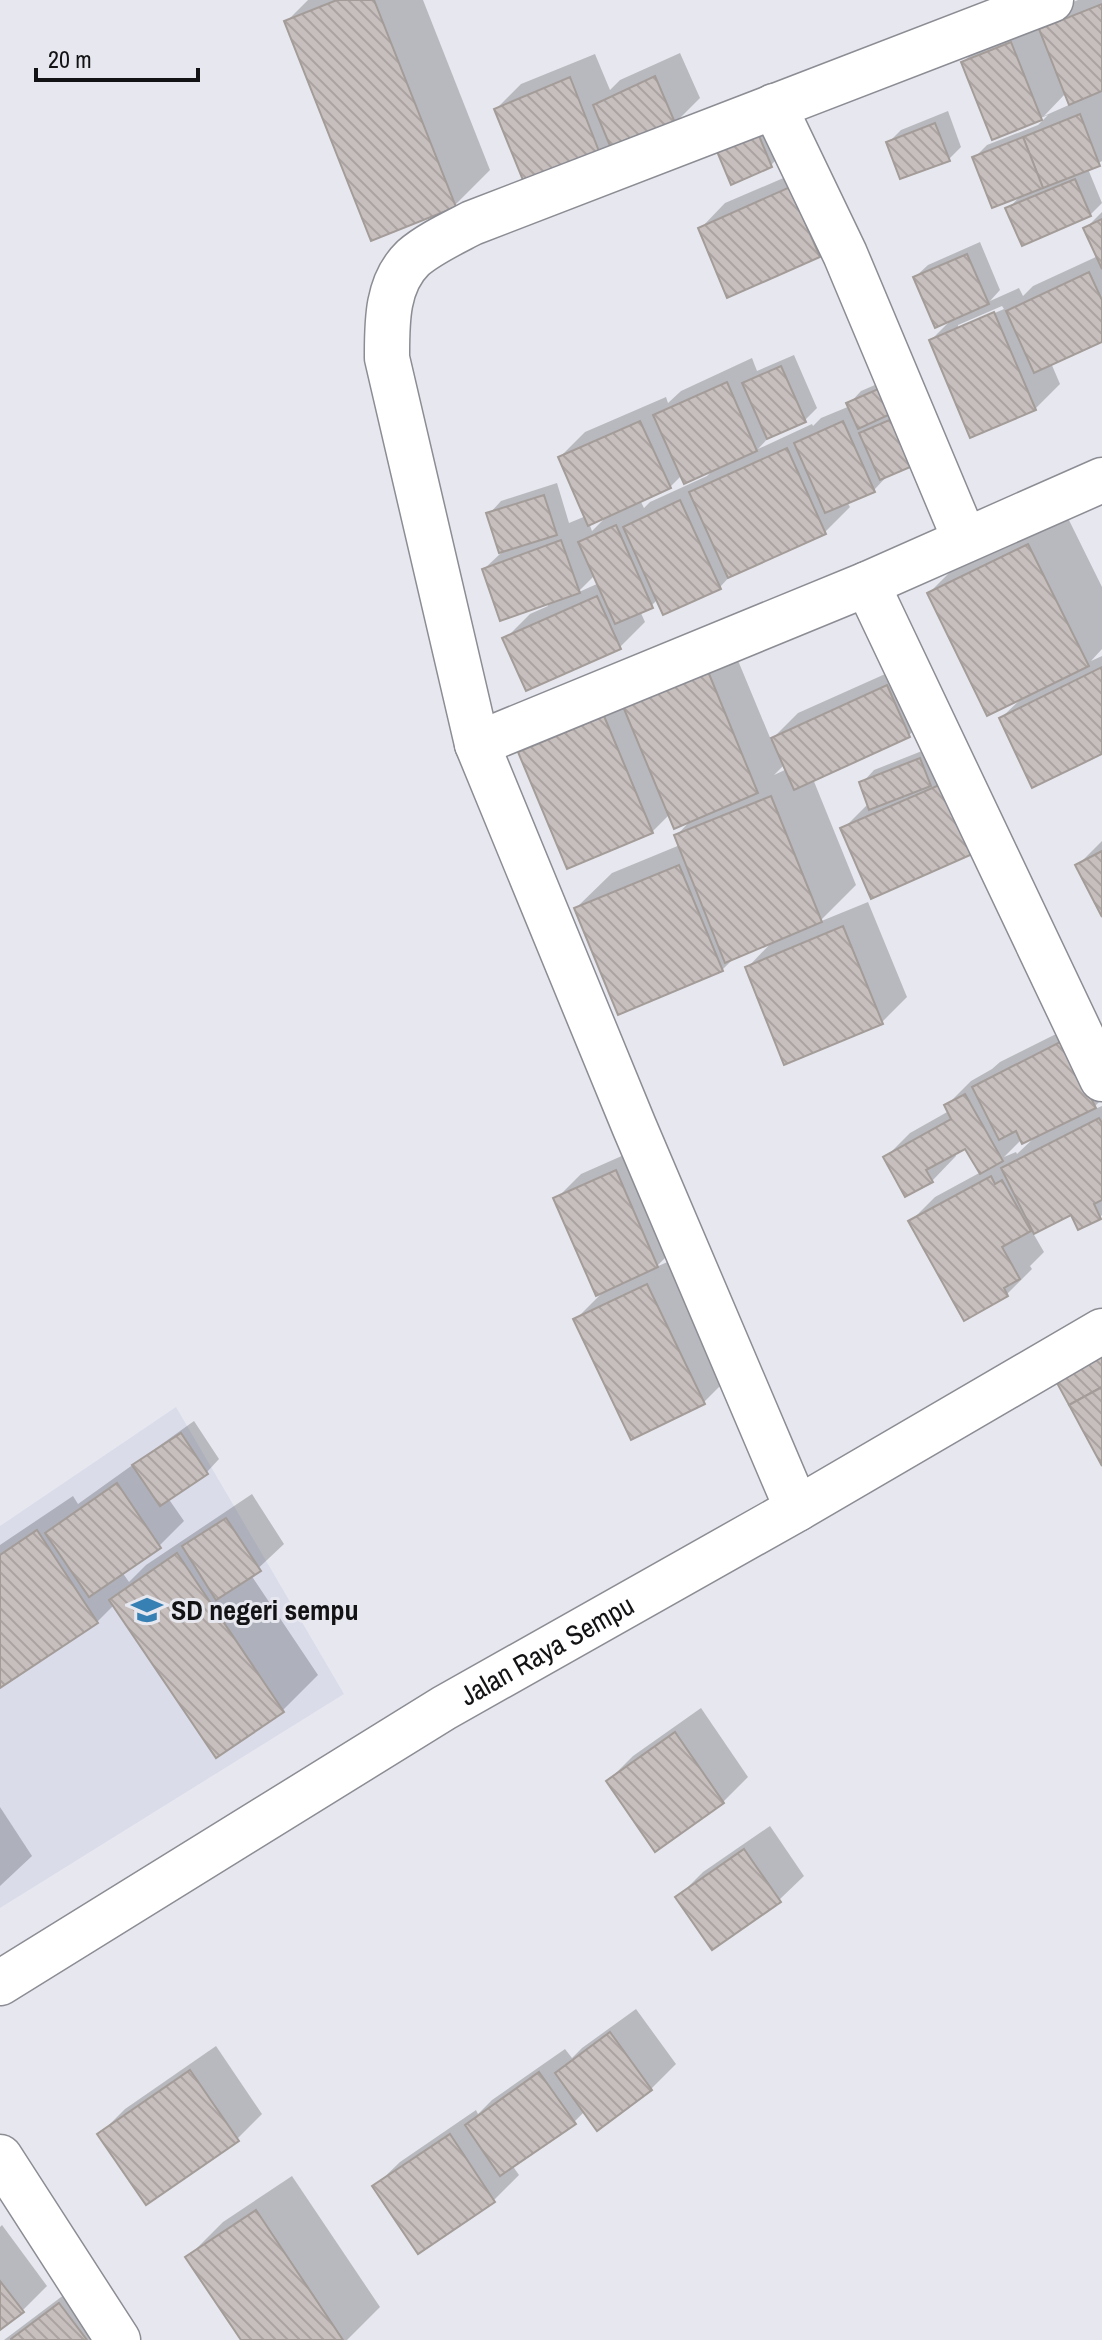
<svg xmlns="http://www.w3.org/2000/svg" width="1102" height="2340" font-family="'Archivo Narrow',sans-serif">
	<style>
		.built { fill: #dadcea }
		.shadow { fill: #0003; fill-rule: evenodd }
		.building { fill: url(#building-back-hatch); stroke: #a39c99; stroke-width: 2 }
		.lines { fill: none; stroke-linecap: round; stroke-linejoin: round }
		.street-casing { stroke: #8c8d94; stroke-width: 47 }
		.street { stroke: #fff; stroke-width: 44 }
		.labels { text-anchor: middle; stroke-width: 6; stroke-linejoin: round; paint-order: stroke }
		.poi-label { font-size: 28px; font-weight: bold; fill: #131315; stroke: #e7e8ef; text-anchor: start }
		.street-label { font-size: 28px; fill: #131315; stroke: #e7e8ef }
	</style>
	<defs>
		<pattern id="building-back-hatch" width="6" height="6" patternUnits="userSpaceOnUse" patternTransform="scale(2)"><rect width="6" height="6" fill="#c7bfbd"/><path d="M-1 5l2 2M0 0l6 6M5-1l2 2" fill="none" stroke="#aaa3a2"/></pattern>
	</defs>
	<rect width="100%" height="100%" fill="#e7e8ef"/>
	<path class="built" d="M176,1407L344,1694L0,1908V1526Z"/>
	<g class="shadow">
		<path d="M308,0H423L490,170L455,205L287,21Z"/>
		<path d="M1078,0H1102V161L1088,169L1102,203L1090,215L1008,209L1022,194L975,157L987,145L1038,125L1048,115L993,137L963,62L989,37L1036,18L1041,30L1066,5ZM1066,93L1071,104L1044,116Z"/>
		<path d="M680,53L700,98L675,123L601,157L496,109L521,84L595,54L610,90L620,80Z"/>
		<path d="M948,111L961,147L949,159L888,143L901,130Z"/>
		<path d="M770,120L784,152L771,165L732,182L731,137Z"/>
		<path d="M816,164L844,230L819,255L700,229L725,203Z"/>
		<path d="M1102,212V340L1051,363L1060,384L1035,409L931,340L954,317L915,277L928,265L980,242L1000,290L990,301L1019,288L1023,296L1033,286L1098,256L1085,229ZM1002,306L1004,309L958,329V325Z"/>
		<path d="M794,355L817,408L805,420L770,436L758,449L812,424L813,426L821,418L850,406L849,404L861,391L898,375L890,473L874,490L847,502L850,507L825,532L733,573L720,587L658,599L651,606L640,611L645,622L620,647L505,639L530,614L548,606L547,603L484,569L501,553L489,514L501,501L557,483L569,523L586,516L560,457L585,432L666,397L668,403L681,391L752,358L757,371ZM715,468L707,476L650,502L644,508L640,500L670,487L682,475ZM607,516L592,531L589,523ZM595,575L599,583L579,592V591Z"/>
		<path d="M1064,510L1102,587V649L1091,661L1102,656V752L1001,718L1022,698L929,593L964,558Z"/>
		<path d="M732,646L771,740L798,713L912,662L934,711L908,736L813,779L856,885L819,922L868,902L907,997L882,1022L747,968L774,940L736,956L722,970L576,908L612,873L680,845L676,836L692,819L670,814L652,832L520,753L545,728ZM785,764L787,769L774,775Z"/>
		<path d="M932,747L1001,825L843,829L869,803L862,783L874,770Z"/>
		<path d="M1102,841V913L1077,866Z"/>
		<path d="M1088,1018L1102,1099L1090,1111L1102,1106V1215L1100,1217L1072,1213L1033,1233L1044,1252L1030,1266L1032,1269L1007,1294L910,1222L935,1197L981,1172L966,1147L955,1153L956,1156L932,1181L885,1158L910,1133L949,1111L946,1106L971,1081L992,1069L1000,1062ZM1035,1137L1017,1154L1016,1152L1004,1157L1022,1139Z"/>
		<path d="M642,1147L682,1241L656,1267L672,1260L729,1377L704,1402L575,1320L605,1290L556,1199L581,1174Z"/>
		<path d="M194,1421L219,1459L207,1472L168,1498L184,1521L159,1546L122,1572L129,1582L146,1565L252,1494L284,1544L251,1575L318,1675L283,1710L216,1756L114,1605L97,1622L0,1686V1545L73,1496L78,1504Z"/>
		<path d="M701,1708L748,1777L723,1802L608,1781L633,1756Z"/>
		<path d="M0,1807L32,1856L0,1886Z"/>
		<path d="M770,1826L804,1876L779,1900L678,1897L703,1872Z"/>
		<path d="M636,2009L676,2064L651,2089L585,2111L574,2122L512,2165L519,2175L494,2200L418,2251L375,2186L400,2162L476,2110L478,2114L492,2100L565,2049L572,2058L582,2048Z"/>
		<path d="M216,2046L262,2114L237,2139L100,2134L125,2109Z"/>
		<path d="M292,2176L380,2307L347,2340H243L188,2257L223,2222Z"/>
		<path d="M2,2225L47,2286L22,2311L0,2328V2227Z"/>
		<path d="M85,2279L131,2340H4Z"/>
	</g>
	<g class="building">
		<path d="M337,0H374L456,207L371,241L284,21Z"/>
		<path d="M1102,4V91L1069,105L1039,29Z"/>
		<path d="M1011,42L1042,120L992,140L961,62Z"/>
		<path d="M655,76L676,125L613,153L593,105Z"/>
		<path d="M570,77L602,159L527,190L494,109Z"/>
		<path d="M1080,114L1100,166L1043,188L1023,137Z"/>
		<path d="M935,123L950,161L900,179L886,142Z"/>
		<path d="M757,131L772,167L731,185L716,149Z"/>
		<path d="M1023,137L1043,188L992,208L972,157Z"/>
		<path d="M1075,179L1091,216L1022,246L1005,208Z"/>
		<path d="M790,187L820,257L727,298L698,228Z"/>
		<path d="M1102,219V269L1083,228Z"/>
		<path d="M967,254L989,304L935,328L913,277Z"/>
		<path d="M1089,272L1102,300V342L1034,373L1006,311Z"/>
		<path d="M994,312L1036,410L970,438L929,340Z"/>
		<path d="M781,366L806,422L767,439L742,383Z"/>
		<path d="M727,382L757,451L684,484L653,415Z"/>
		<path d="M885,386L897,411L858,429L846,403Z"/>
		<path d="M901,415L922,462L880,480L859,433Z"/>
		<path d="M640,421L671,488L588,526L558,457Z"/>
		<path d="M843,421L875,492L825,513L794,443Z"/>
		<path d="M787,448L826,534L728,578L689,492Z"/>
		<path d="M544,495L557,535L499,553L486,513Z"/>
		<path d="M680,500L721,589L663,615L623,527Z"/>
		<path d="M616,525L653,608L615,624L578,542Z"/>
		<path d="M561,540L580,593L500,621L482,569Z"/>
		<path d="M1028,544L1089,666L987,716L927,593Z"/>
		<path d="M597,596L621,649L526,691L502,638Z"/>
		<path d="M1102,667V754L1032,788L999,718Z"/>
		<path d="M707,669L758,793L674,829L622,704Z"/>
		<path d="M887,685L910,737L794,790L771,738Z"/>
		<path d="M604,716L653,833L567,869L518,752Z"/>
		<path d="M920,758L931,786L869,810L859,782Z"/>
		<path d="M946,782L977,852L871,899L840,828Z"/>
		<path d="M771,796L822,922L725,963L674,835Z"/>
		<path d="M1102,851V917L1075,865Z"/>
		<path d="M679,865L723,971L618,1015L574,908Z"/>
		<path d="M843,926L883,1024L784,1065L745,967Z"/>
		<path d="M1062,1041L1096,1108L1022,1144L1016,1131L999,1140L972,1087Z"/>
		<path d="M965,1094L1003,1161L980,1174L965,1149L926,1170L933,1182L905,1197L883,1157L951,1119L944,1105Z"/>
		<path d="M1099,1118L1102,1123V1200L1094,1204L1101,1219L1078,1230L1071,1215L1034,1234L1001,1168Z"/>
		<path d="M616,1170L658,1267L596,1296L553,1198Z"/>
		<path d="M991,1176L995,1184L1002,1180L1031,1231L1002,1247L1020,1279L1004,1288L1008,1296L964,1321L908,1221Z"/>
		<path d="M647,1284L705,1404L631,1440L573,1319Z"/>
		<path d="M1102,1344V1387L1069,1405L1051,1372Z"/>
		<path d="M1102,1387V1466L1069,1405Z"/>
		<path d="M181,1433L208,1474L160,1506L132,1465Z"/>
		<path d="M117,1483L161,1548L89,1597L45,1533Z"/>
		<path d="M226,1518L261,1571L216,1600L182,1546Z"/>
		<path d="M37,1530L98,1623L0,1688V1555Z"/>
		<path d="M177,1553L284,1712L216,1758L109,1600Z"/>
		<path d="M675,1732L724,1803L655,1852L606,1781Z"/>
		<path d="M744,1849L781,1902L712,1950L675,1897Z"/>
		<path d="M610,2032L652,2090L597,2131L555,2073Z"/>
		<path d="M190,2070L239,2141L146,2205L97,2134Z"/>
		<path d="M539,2072L576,2124L500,2176L465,2125Z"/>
		<path d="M450,2134L495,2202L418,2254L372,2186Z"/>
		<path d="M256,2210L343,2340H241L185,2257Z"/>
		<path d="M0,2281L24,2312L0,2330Z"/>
		<path d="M59,2303L87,2340H11V2339Z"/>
	</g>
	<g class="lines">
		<defs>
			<g id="street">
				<path d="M774,106L845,254L965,540"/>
				<path d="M867,584L1102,1079"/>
				<path d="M477,744L867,584L1102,480"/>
				<path d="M797,1509L634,1126L477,744L387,358C387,324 386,284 413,258C429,244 453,233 472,223L1051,0"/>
				<path id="s1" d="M0,1983L444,1708L797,1509L1102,1331"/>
				<path d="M0,2157L118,2340"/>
			</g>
		</defs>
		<use href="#street" class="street-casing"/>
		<use href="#street" class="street"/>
	</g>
	<defs>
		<symbol id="school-bare" viewBox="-9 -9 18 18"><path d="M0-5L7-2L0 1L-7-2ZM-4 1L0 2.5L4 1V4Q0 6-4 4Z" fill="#3780b4" stroke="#e7e8ef" stroke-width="2.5" paint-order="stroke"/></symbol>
	</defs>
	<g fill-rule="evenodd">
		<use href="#school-bare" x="125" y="1588" width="44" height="44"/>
	</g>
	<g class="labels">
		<g class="poi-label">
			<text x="171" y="1620">SD negeri sempu</text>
		</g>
		<g class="street-label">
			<text dy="10" stroke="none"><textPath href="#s1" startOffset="640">Jalan Raya Sempu</textPath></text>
		</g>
	</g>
	<path d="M36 68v12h162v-12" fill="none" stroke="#131315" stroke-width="4"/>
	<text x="48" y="68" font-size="24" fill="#131315" stroke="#e7e8ef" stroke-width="6" paint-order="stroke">20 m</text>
</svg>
